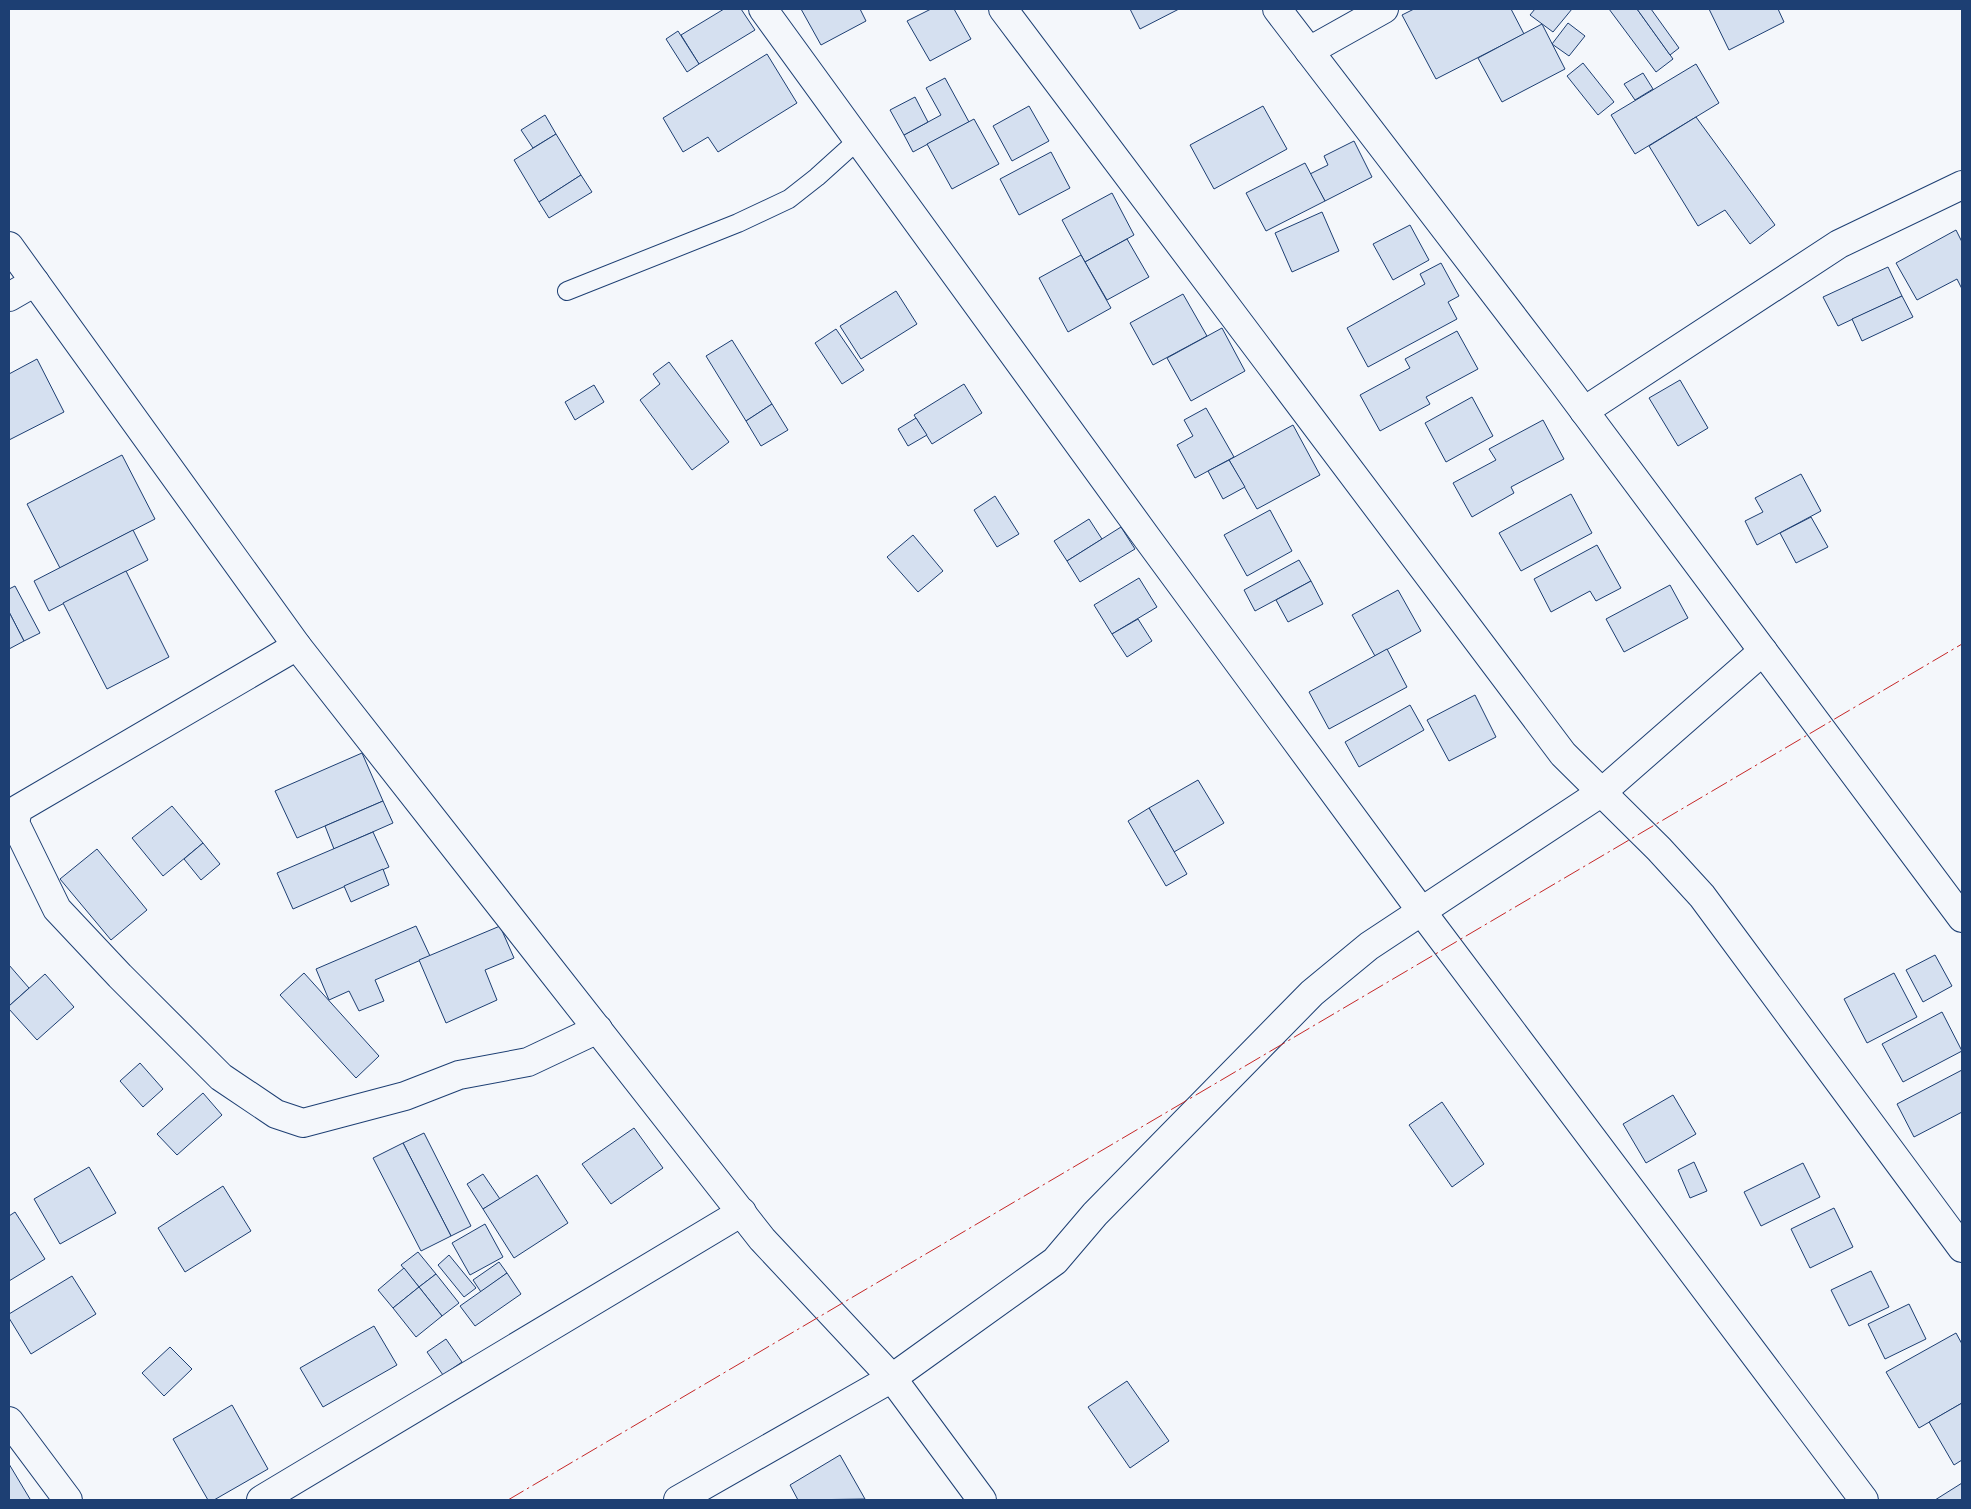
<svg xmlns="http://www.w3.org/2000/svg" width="1971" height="1509" font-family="Montserrat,sans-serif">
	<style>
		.building { fill: #d5e0f0; stroke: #1d3f73 }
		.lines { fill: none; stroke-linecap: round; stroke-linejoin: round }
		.service-casing { stroke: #1d3f73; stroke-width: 20 }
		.minor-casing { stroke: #1d3f73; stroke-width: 30 }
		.service { stroke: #f4f7fb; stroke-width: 18 }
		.minor { stroke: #f4f7fb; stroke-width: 28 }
		.power { stroke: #c62828; stroke-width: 1; stroke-dasharray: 18 4 2.5 4; stroke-linecap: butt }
	</style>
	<rect width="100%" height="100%" fill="#f4f7fb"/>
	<g class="building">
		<path d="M724,9H741L755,30L699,64L681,35Z"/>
		<path d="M801,9H860L866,21L821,45Z"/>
		<path d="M931,9H954L971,39L930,61L907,21Z"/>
		<path d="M1130,9H1179L1140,29Z"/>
		<path d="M1414,9H1511L1524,34L1436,79L1402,15Z"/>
		<path d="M1535,9H1572L1553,32L1530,15Z"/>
		<path d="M1609,9H1637L1673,59L1656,72Z"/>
		<path d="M1637,9H1651L1679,48L1670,55Z"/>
		<path d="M1709,9H1778L1784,22L1729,50Z"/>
		<path d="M1568,23L1585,36L1569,56L1552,44Z"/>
		<path d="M1542,24L1565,69L1502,102L1478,58Z"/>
		<path d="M678,31L699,64L687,72L666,39Z"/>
		<path d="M767,54L797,103L718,152L708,137L683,152L663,118Z"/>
		<path d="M1583,63L1614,102L1598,115L1567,76Z"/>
		<path d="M1696,64L1719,103L1635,154L1611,115Z"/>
		<path d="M1643,73L1653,89L1635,100L1624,84Z"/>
		<path d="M945,78L969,122L913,152L904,135L941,115L926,88Z"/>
		<path d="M915,97L928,122L904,135L890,110Z"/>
		<path d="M1029,106L1049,141L1012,161L993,126Z"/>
		<path d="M1263,106L1287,149L1214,189L1190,145Z"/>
		<path d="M545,115L556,134L533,148L521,130Z"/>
		<path d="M1696,117L1775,225L1750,244L1725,210L1698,226L1649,146Z"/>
		<path d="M974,119L999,164L952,189L927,144Z"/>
		<path d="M556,134L581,175L539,202L514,160Z"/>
		<path d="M1354,141L1372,177L1325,201L1310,174L1328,165L1324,156Z"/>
		<path d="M1051,152L1070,188L1019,215L1000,179Z"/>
		<path d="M1305,163L1325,201L1266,231L1246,193Z"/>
		<path d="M581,175L592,192L549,218L539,202Z"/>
		<path d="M1112,193L1134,235L1085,262L1062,220Z"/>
		<path d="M1322,212L1339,251L1292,272L1275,233Z"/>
		<path d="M1410,225L1429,260L1393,280L1373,244Z"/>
		<path d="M1956,230L1962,242V289L1957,279L1917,300L1896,263Z"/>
		<path d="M1127,239L1149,277L1107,300L1085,262Z"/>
		<path d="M1081,255L1111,308L1068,332L1039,278Z"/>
		<path d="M1441,263L1459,296L1448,302L1457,319L1368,367L1347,328L1425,284L1420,274Z"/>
		<path d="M1888,267L1902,296L1838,326L1823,297Z"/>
		<path d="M896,291L917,324L861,359L840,326Z"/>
		<path d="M1183,294L1207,336L1153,365L1130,323Z"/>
		<path d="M1902,296L1913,317L1862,341L1852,319Z"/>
		<path d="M1222,328L1245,371L1191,401L1167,358Z"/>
		<path d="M836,329L864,370L842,384L815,343Z"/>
		<path d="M1457,331L1478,369L1426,397L1430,404L1380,431L1360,395L1410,368L1405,359Z"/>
		<path d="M732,340L772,404L746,421L706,356Z"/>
		<path d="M37,359L64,412L9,440V374Z"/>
		<path d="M669,362L729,442L692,470L640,400L660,384L653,374Z"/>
		<path d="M1680,380L1708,428L1678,446L1649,398Z"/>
		<path d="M964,384L982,413L932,444L914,415Z"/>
		<path d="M594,385L604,402L575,420L565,402Z"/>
		<path d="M1472,397L1493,436L1446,462L1425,423Z"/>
		<path d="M772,404L788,430L761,446L746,421Z"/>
		<path d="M1206,408L1234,457L1195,478L1177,445L1193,436L1184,420Z"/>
		<path d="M916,418L927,435L908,446L898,429Z"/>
		<path d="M1543,420L1564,459L1511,487L1514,493L1472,517L1453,483L1496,460L1489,449Z"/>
		<path d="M1293,425L1320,475L1257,509L1229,460Z"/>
		<path d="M122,455L155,519L60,568L27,504Z"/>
		<path d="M1229,460L1245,487L1223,499L1208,471Z"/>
		<path d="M1801,474L1821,511L1757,545L1745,521L1763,512L1755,498Z"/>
		<path d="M1571,494L1592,533L1521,571L1499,533Z"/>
		<path d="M995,496L1019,534L997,547L974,510Z"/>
		<path d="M1270,510L1292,551L1247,576L1224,535Z"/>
		<path d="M1811,517L1828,547L1796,563L1780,533Z"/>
		<path d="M1089,519L1102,539L1067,561L1054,541Z"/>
		<path d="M1121,527L1135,549L1080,582L1067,561Z"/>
		<path d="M133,530L148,560L49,611L34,581Z"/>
		<path d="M913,535L943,571L918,592L887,557Z"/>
		<path d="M1597,545L1621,588L1596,601L1590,591L1551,612L1534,579Z"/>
		<path d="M1299,560L1311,581L1255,611L1244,590Z"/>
		<path d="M126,571L169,657L107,689L63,603Z"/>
		<path d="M1139,578L1157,607L1112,634L1094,605Z"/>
		<path d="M1311,581L1323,604L1288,622L1276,600Z"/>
		<path d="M1670,585L1688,618L1624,652L1606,619Z"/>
		<path d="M15,586L40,633L24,641L9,612V589Z"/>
		<path d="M1398,590L1421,631L1375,656L1352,615Z"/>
		<path d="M9,612L24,641L9,649Z"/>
		<path d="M1138,619L1152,641L1127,657L1112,634Z"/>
		<path d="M1387,649L1407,687L1329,729L1309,692Z"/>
		<path d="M1475,695L1496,737L1449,761L1427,720Z"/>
		<path d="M1410,705L1424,730L1359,767L1345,742Z"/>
		<path d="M362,753L383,801L297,838L275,791Z"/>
		<path d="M1198,780L1224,823L1174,852L1149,808Z"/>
		<path d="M383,801L393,823L334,849L325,826Z"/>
		<path d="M172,806L203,843L163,876L132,838Z"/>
		<path d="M1149,808L1187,874L1166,886L1128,821Z"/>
		<path d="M373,832L389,867L293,909L277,873Z"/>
		<path d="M203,843L220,864L201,880L184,859Z"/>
		<path d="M97,849L147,910L111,940L60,879Z"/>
		<path d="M383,869L389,885L351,902L344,886Z"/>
		<path d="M416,926L430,956L375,980L384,1001L359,1011L349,991L329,1000L316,969Z"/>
		<path d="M500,926L514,958L485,970L497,1000L446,1023L419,960Z"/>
		<path d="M1935,955L1952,986L1923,1002L1906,970Z"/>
		<path d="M9,965L29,988L9,1006Z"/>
		<path d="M304,973L379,1056L356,1078L280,995Z"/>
		<path d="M1894,973L1917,1017L1867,1043L1844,999Z"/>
		<path d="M45,974L74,1007L37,1040L9,1009V1006Z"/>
		<path d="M1942,1012L1962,1051L1903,1082L1882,1044Z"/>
		<path d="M140,1063L163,1089L143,1107L120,1081Z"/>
		<path d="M1962,1070V1112L1914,1137L1897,1104Z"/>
		<path d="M203,1093L222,1115L177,1155L157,1134Z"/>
		<path d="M1673,1095L1696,1134L1646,1163L1623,1124Z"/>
		<path d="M1442,1102L1484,1164L1452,1187L1409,1125Z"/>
		<path d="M634,1128L663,1168L611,1204L582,1164Z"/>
		<path d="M424,1133L471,1226L451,1236L403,1143Z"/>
		<path d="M403,1143L451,1236L421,1251L373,1158Z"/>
		<path d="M1694,1162L1707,1191L1690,1198L1678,1170Z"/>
		<path d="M1803,1163L1820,1197L1761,1226L1744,1192Z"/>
		<path d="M89,1167L116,1213L60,1244L34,1199Z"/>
		<path d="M483,1174L500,1199L483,1209L467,1184Z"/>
		<path d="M537,1175L568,1223L514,1258L483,1209Z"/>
		<path d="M223,1186L251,1231L185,1272L158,1228Z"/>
		<path d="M1834,1208L1853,1247L1810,1268L1791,1229Z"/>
		<path d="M15,1212L45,1259L9,1281V1216Z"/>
		<path d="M485,1224L503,1257L470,1275L452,1243Z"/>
		<path d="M418,1252L436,1274L419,1287L401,1265Z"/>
		<path d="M449,1255L476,1288L464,1297L438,1265Z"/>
		<path d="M499,1262L507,1273L481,1292L473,1280Z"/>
		<path d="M404,1268L419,1287L393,1308L378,1290Z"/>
		<path d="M1871,1271L1889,1307L1849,1326L1831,1290Z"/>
		<path d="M507,1273L521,1294L475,1326L460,1306Z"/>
		<path d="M436,1274L459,1303L442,1316L419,1287Z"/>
		<path d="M72,1276L96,1314L31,1354L9,1318V1314Z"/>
		<path d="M419,1287L442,1316L416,1337L393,1308Z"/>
		<path d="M1909,1304L1926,1339L1885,1359L1868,1324Z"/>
		<path d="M374,1326L397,1365L323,1407L300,1368Z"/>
		<path d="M1956,1333L1962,1344V1403L1919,1428L1886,1372Z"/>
		<path d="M446,1339L462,1362L443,1375L427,1352Z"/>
		<path d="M170,1347L192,1369L164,1396L142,1373Z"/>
		<path d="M1127,1381L1169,1441L1130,1468L1088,1407Z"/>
		<path d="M1962,1403V1460L1954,1465L1929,1422Z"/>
		<path d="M232,1405L268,1469L214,1500H208L173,1439Z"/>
		<path d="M840,1455L865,1499L798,1500L790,1485Z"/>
		<path d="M9,1464L30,1499L28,1500H9Z"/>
		<path d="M1962,1483V1500H1935Z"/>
	</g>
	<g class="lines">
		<defs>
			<path id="service" d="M567,291L738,223L789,199L817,177L858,140"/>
			<g id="minor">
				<path d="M763,9L1147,538L1422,912L1864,1500"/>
				<path d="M1003,9L1563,754L1659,849L1702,896L1962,1248"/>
				<path d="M1277,9L1561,380L1962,918"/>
				<path d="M1309,51L1384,9"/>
				<path d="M9,246L297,646L762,1239L892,1378L982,1500"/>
				<path d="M9,297L35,282"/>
				<path d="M1584,411L1839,244L1962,185"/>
				<path d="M297,646L18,809L15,823L57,909L120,976L221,1077L276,1114L303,1123L405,1096L459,1075L528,1062L598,1029"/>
				<path d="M9,1421L68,1500"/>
				<path d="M261,1500L742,1212"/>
				<path d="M678,1500L892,1378L1055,1261L1095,1214L1312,993L1369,946L1602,792L1763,651"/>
			</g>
		</defs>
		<use href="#service" class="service-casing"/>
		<use href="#minor" class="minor-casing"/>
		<use href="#service" class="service"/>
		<use href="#minor" class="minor"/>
		<path class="power" d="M508,1500L1962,644"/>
	</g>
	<rect width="1971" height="1509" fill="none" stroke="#1d3f73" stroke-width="20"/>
</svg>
